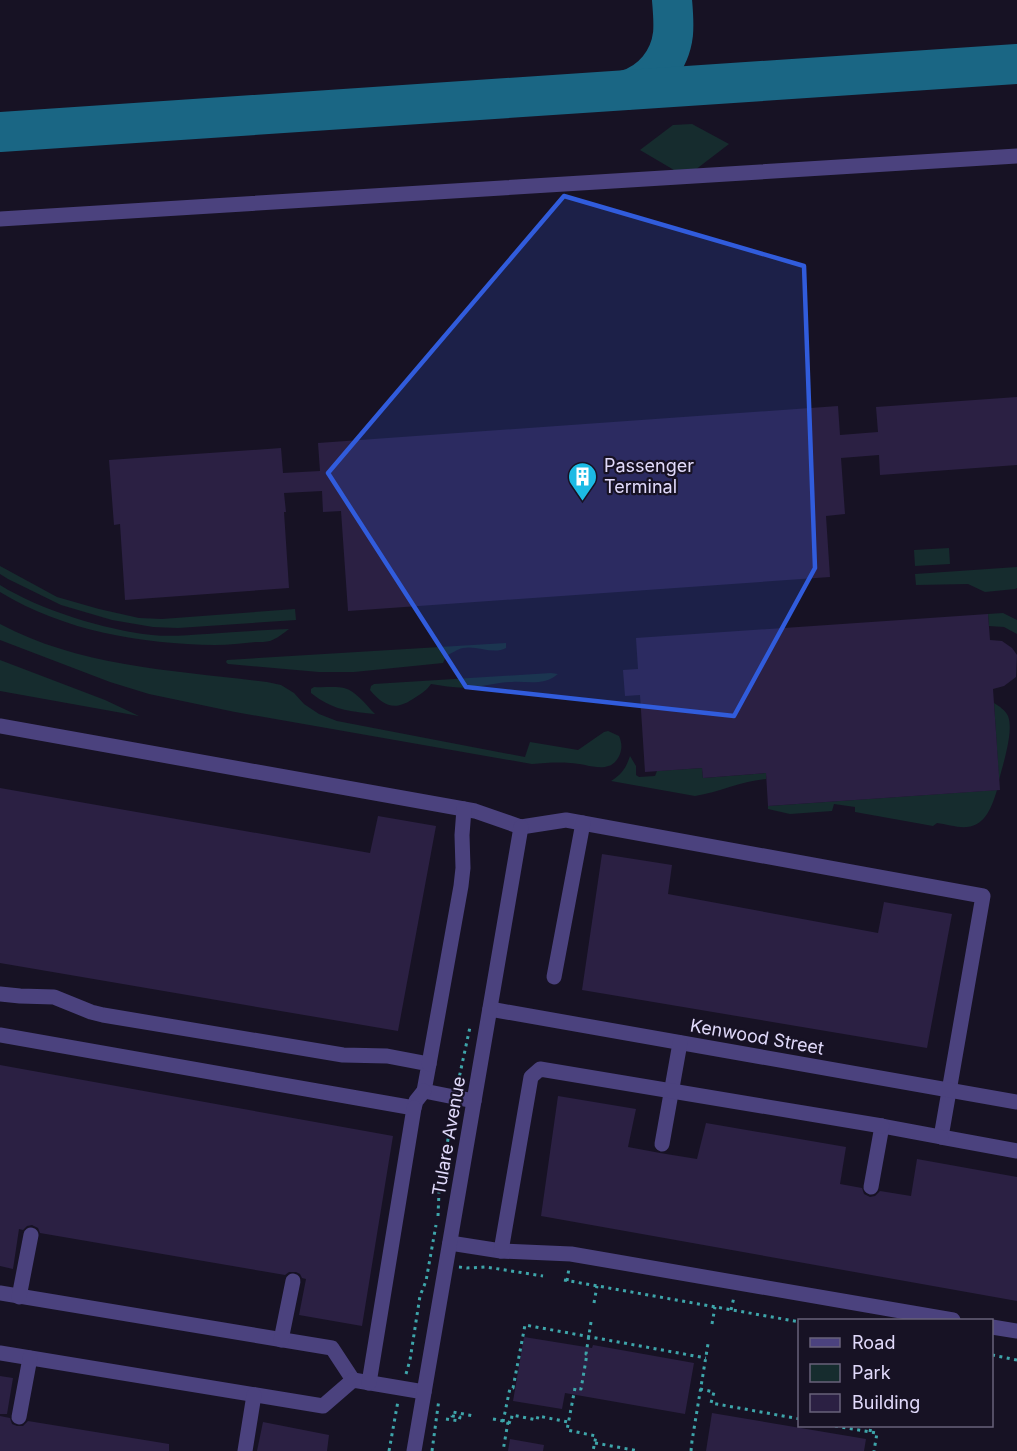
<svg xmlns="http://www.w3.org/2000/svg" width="1017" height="1451" font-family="Inter,sans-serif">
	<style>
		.green { fill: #162c2e }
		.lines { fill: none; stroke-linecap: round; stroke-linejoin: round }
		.taxiway { stroke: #1a6684; stroke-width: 40 }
		.building { fill: #2b2043 }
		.path { stroke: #3ea5aa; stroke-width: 3; stroke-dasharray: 3 4.5; stroke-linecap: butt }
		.minor { stroke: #4b427e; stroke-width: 15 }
		.marked { fill: #315cdc; fill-opacity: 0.2; stroke: #315cdc; stroke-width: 4.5; stroke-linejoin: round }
		.labels { text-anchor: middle; stroke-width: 4.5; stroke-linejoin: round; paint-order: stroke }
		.poi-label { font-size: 18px; fill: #e1dafb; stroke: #171224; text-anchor: start }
		.street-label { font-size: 18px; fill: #e1dafb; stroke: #171224 }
	</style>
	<rect width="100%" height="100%" fill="#171224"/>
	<g class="green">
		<path d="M692,124L729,144L695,170H674L640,150L673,125Z"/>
		<path d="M949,548L950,564L915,566L914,550Z"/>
		<path d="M0,566L57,597L99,609L139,618L162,619L295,609L296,620L178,628L153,627L112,620L61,605L8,579L0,574Z"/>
		<path d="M1017,567V588L1015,589L985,592L968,584L916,585L915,574Z"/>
		<path d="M0,585C40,610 105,630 152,635C170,637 188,635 207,634C234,632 262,630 289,629C284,633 276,639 270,641C266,642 260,642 256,642C242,643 229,645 215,645C141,644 64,631 0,592Z"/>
		<path d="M1003,613L1017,620V634L1004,627L989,626L988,614Z"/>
		<path d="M0,624C80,667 179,671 267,682L281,685L294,693L304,704L319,714L337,721L525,757L530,742L578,750L604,732L608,731L619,736C622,743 622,748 620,754C611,777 587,763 570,763C557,762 545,763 532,764L235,712L149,694L110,682L0,640Z"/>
		<path d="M506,643V648C493,655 477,645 463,648C457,649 451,654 446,656L443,663L354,672H319L228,664L226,662L227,660Z"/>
		<path d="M0,660L105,700L139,716L0,691Z"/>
		<path d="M551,673L558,674C544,686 528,681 512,682C499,682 487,686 474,687C459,689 445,686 431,684C427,690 422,693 416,697C396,711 385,708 370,690L371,686L374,684Z"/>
		<path d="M314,687C323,688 335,686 344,688C356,691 366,705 375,714C347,711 333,710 311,693V689Z"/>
		<path d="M994,703C999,706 1005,710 1008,716C1014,731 1003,764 999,780Z"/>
		<path d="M630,756L636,766V775L639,777L655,776L657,771L702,768L703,778L766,773V779C742,781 719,792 695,796L611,781C622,774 626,768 630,756Z"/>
		<path d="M997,790C992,806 986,825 967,827C958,828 946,824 937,823L933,826L855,812V807L834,804L832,811L790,814L768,809V806Z"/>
	</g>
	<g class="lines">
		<g class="taxiway">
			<path d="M626,90C652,83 670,60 673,34C674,23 673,11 672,0"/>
			<path d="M0,132L1017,64"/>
		</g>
	</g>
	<g class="building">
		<path d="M1017,397V465L880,475L879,455L841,458L845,514L826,516L830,577L348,611L341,511L323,512L322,491L284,493L286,512H284L289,588L125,600L120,524L114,525L109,460L281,448L283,473L320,471L318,443L838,406L840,435L878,432L876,407Z"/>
		<path d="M988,614L990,640L1002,641L1012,648L1017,655L1016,677L1004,686L993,689L1000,790L768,806L766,773L703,778L702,768L645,772L640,695L625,696L623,670L638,669L636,638Z"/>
		<path d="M0,788L370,853L378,816L436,826L398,1031L0,963Z"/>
		<path d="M602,854L672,865L668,894L878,933L884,902L952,914L927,1048L582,990Z"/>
		<path d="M0,1065L393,1136L362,1326L299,1315L306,1279L302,1278L300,1274L296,1272H289L285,1275L40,1233L38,1228L32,1225L27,1226L23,1230L19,1229L13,1269L0,1266Z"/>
		<path d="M558,1096L636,1109L628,1147L660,1153L697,1159L706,1123L846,1147L840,1184L862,1188L864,1194L870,1197L875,1196L880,1191L911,1196L917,1159L1017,1177V1301L541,1216Z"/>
		<path d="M524,1337L592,1348L593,1345L694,1363L685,1414L565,1393L562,1409L513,1401Z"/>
		<path d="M0,1376L13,1378L7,1414H0Z"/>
		<path d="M712,1413L866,1439L864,1451H706Z"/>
		<path d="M0,1416L10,1418L12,1424L17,1426H23L28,1421L169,1444V1451H0Z"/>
		<path d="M263,1422L329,1435L327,1451H257Z"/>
		<path d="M510,1439L544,1445L543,1451H508Z"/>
	</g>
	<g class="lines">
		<g class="path">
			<path d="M458,1083L470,1027"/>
			<path d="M438,1216L439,1192L453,1110"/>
			<path d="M459,1267L467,1268L486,1267L543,1276"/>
			<path d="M564,1280L800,1322"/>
			<path d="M567,1281L569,1268"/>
			<path d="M594,1303L597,1286"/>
			<path d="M731,1310L734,1297"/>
			<path d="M591,1322L586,1354H587L581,1389L575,1388L567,1430L596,1436L593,1451"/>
			<path d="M712,1324L715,1307"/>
			<path d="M992,1355L1017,1360"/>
			<path d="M406,1374L410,1360L420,1296L426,1281L436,1225"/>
			<path d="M700,1389L714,1392L711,1403L800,1419"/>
			<path d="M446,1419L459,1421L460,1417L452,1416L453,1412L474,1416"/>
			<path d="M493,1419L508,1422L503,1451"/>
			<path d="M503,1422L510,1388H513L525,1325L706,1358"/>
			<path d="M508,1422L511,1423L512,1415L537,1420L538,1416L568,1422"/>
			<path d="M835,1426L877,1433L874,1451"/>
			<path d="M870,1432L871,1426"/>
			<path d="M595,1443L639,1451"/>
			<path d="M389,1451L398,1401"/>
			<path d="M432,1451L439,1399"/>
			<path d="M691,1451L692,1441L708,1344"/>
		</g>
		<g class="minor">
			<path d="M0,219L1017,156"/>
			<path d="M0,726L464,809L475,811L521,827L566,820L983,896L941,1137L1017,1151"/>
			<path d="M554,977L583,823"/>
			<path d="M0,994L20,996L54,997L91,1012L103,1015L343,1055L387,1056L429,1064L424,1091L474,1101"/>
			<path d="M490,1009L1017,1102"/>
			<path d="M0,1035L414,1108L416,1101L424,1091"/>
			<path d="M429,1064L461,886L463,868L462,835L464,809"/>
			<path d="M662,1144L680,1043"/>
			<path d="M871,1187L882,1126L941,1137"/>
			<path d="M450,1243L501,1251L571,1254L953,1320"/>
			<path d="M501,1251L531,1077L540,1069L882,1126"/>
			<path d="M0,1293L332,1348L353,1380"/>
			<path d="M19,1297L31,1235"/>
			<path d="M992,1327L1017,1331"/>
			<path d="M281,1340L293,1281"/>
			<path d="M0,1353L323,1406L353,1380L424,1392"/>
			<path d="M369,1383L414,1108"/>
			<path d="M19,1417L30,1358"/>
			<path d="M245,1451L254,1395"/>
			<path d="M414,1451L521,827"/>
		</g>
	</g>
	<path class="marked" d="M564,196L804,266L815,568L734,716L466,687L328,473Z"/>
	<defs>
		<symbol id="building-pin" viewBox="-11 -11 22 30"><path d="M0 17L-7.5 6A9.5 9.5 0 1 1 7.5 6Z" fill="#1cbae4" stroke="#171224"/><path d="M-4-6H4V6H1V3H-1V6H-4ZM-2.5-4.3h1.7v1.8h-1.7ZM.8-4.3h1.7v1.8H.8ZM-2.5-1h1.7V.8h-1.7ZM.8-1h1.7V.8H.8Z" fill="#fff"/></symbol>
	</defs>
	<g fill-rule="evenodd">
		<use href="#building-pin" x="566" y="460" width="33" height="45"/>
	</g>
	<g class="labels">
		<g class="poi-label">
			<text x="604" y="472">Passenger<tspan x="604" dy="21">Terminal</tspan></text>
		</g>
		<g class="street-label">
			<text transform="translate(757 1037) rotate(10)" y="6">Kenwood Street</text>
			<text transform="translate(449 1136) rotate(-80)" y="6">Tulare Avenue</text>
		</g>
	</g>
	<rect x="798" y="1319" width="195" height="108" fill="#171224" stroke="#68627a" stroke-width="1.5"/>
	<rect x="810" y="1338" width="30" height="9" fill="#4b427e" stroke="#68627a" stroke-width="1.5"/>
	<text x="852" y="1349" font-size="18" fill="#e1dafb">Road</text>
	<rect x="810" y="1364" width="30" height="18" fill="#162c2e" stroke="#68627a" stroke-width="1.5"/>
	<text x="852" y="1379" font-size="18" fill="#e1dafb">Park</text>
	<rect x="810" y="1394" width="30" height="18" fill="#2b2043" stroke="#68627a" stroke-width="1.5"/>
	<text x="852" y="1409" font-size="18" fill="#e1dafb">Building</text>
</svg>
